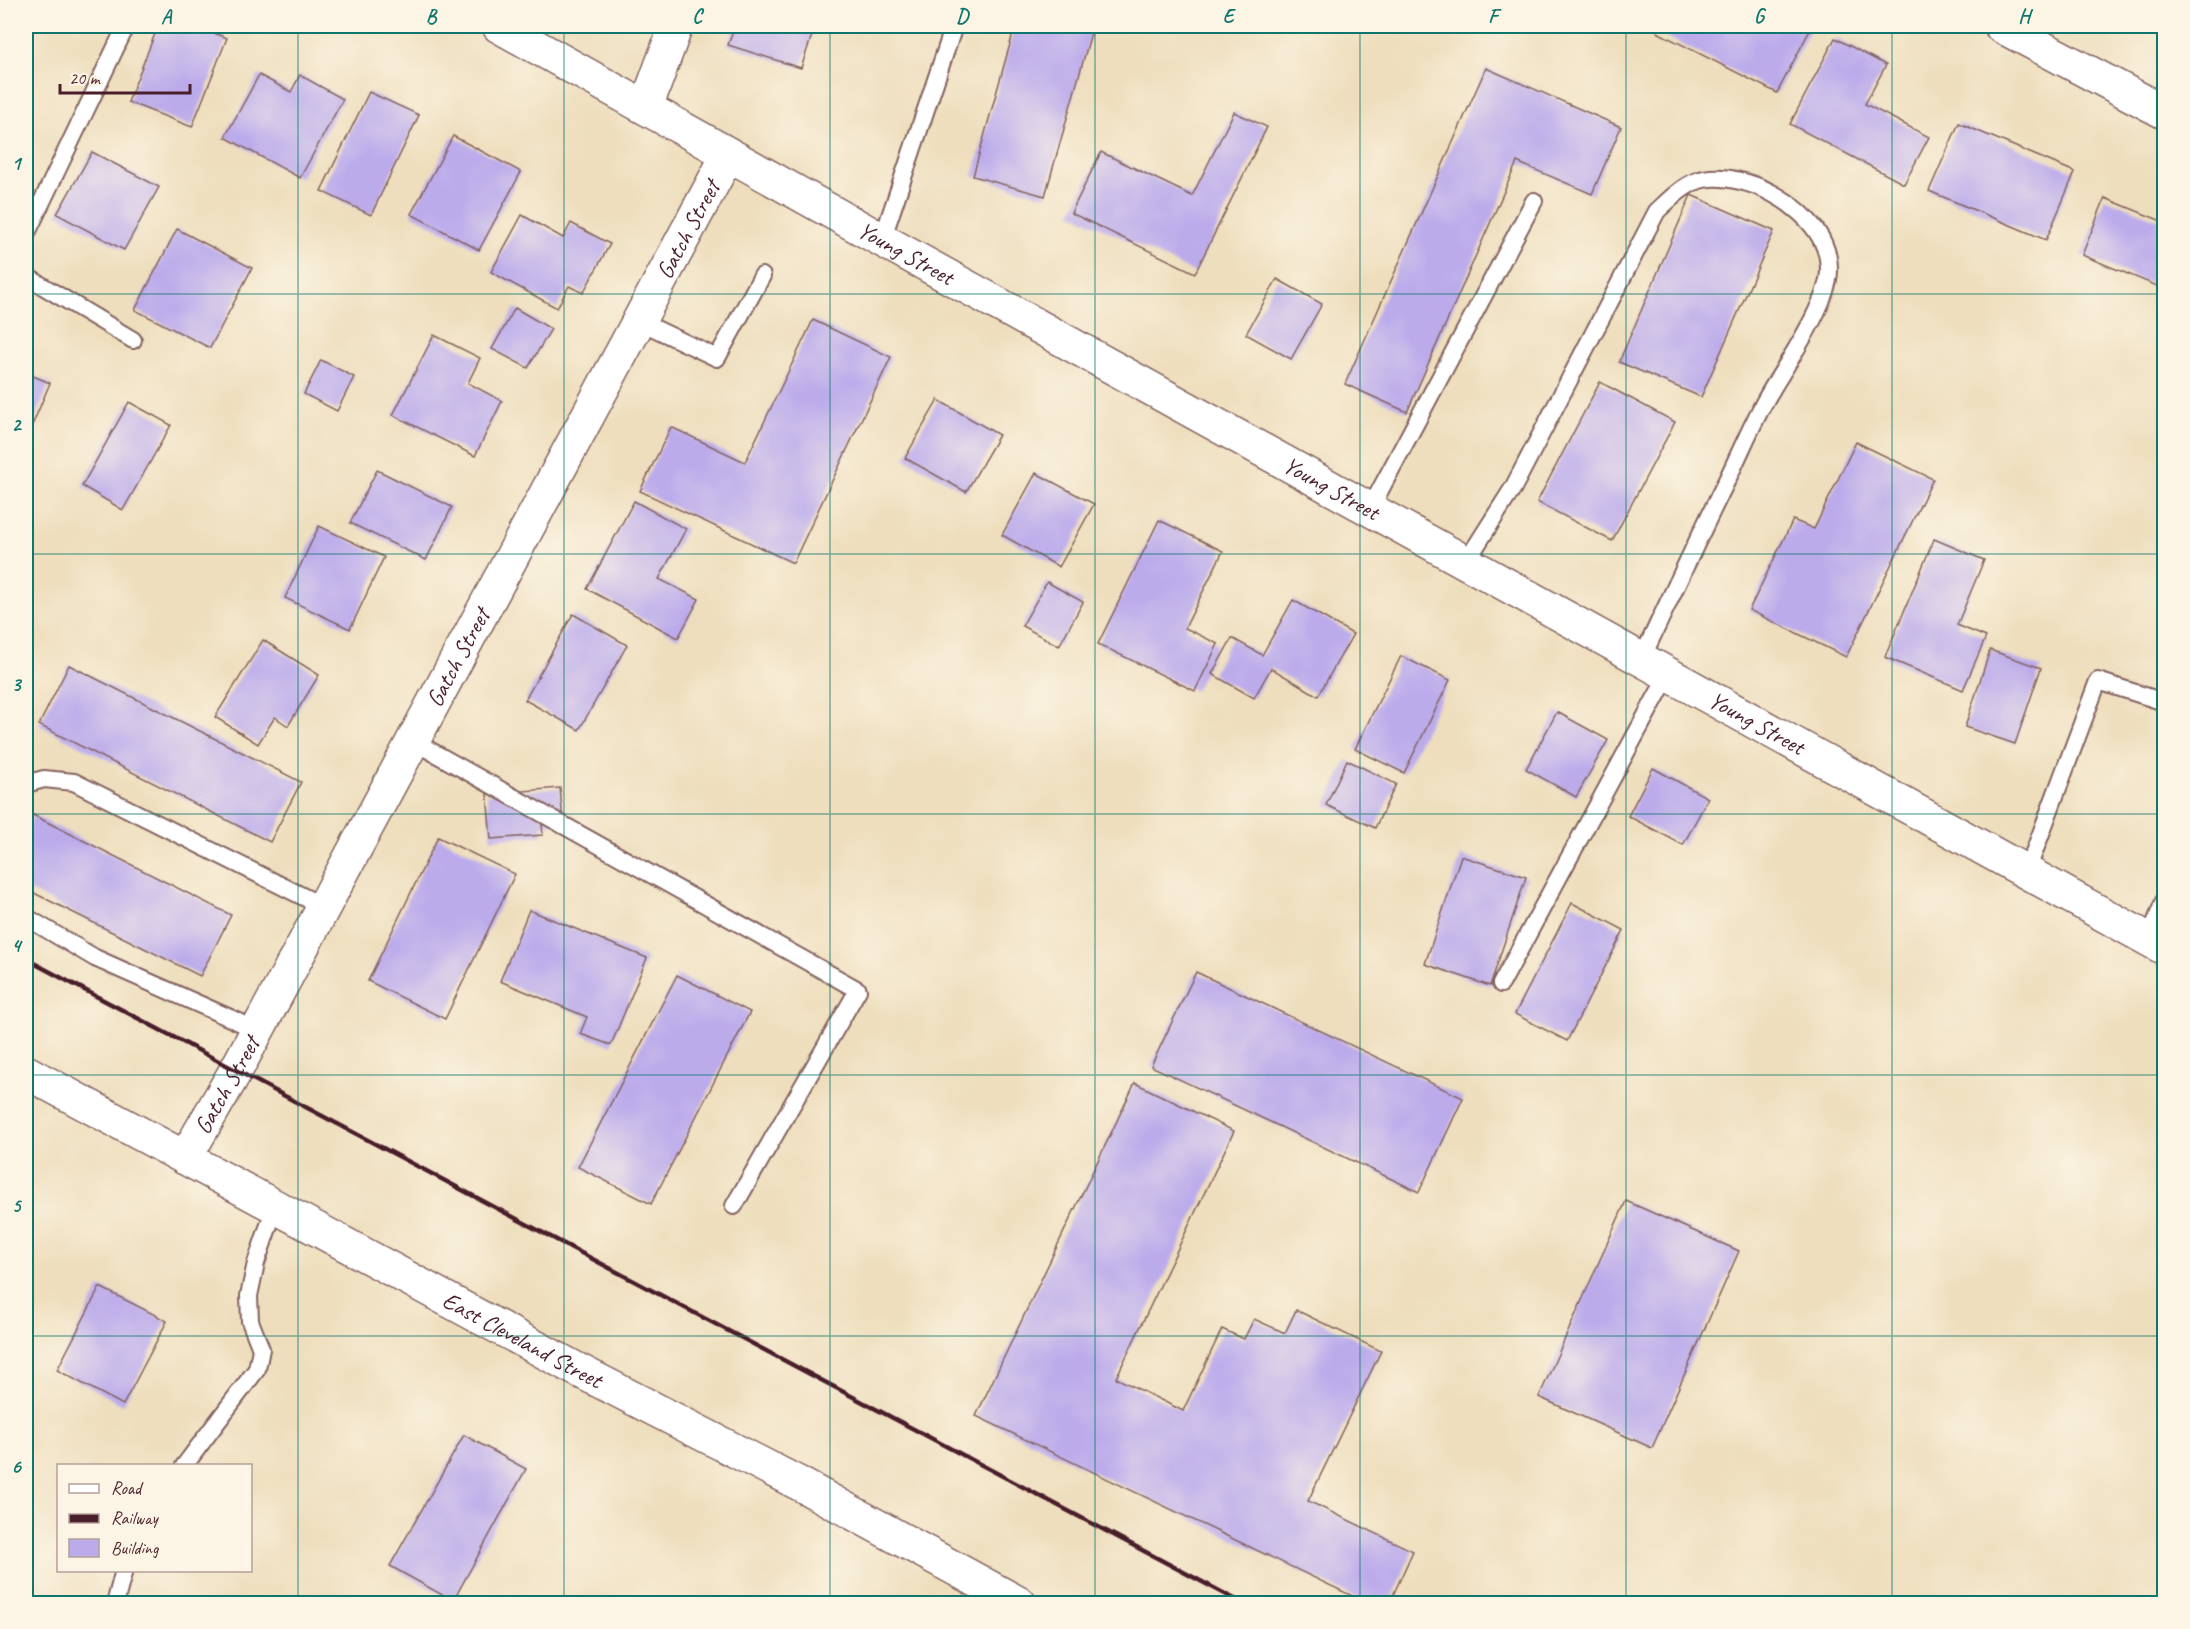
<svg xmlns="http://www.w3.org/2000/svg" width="2190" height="1629" font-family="Caveat,sans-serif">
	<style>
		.building { fill: #bbabeb }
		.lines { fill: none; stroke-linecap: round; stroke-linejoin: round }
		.service-casing { stroke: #83625e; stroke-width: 20 }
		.minor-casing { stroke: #83625e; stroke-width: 36 }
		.tertiary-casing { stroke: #83625e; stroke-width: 36 }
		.secondary-casing { stroke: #83625e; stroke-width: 36 }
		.service { stroke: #fff; stroke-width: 16 }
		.minor { stroke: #fff; stroke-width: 33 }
		.tertiary { stroke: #fff; stroke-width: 33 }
		.secondary { stroke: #fff; stroke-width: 33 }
		.rail { stroke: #4a1f2b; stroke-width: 4.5 }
		.grid { fill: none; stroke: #0f766e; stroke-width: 1.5; stroke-opacity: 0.55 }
		.labels { text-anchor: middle; stroke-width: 5; stroke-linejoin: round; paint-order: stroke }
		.street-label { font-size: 24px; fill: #4a1f2b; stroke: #fcf5e5 }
		.neatline { fill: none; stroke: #0f766e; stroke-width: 2 }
		.grid-label { font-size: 20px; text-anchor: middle; font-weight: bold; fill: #0f766e }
	</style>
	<rect width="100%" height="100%" fill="#fcf5e5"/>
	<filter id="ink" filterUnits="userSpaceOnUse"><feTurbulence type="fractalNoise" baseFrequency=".0167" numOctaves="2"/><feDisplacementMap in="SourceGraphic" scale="12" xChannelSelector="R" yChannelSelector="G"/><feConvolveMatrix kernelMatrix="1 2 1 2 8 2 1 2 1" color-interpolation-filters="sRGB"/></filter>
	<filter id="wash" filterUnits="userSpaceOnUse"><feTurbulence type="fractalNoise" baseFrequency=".008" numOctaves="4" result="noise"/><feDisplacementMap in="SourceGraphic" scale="24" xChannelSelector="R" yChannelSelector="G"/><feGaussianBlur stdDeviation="1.35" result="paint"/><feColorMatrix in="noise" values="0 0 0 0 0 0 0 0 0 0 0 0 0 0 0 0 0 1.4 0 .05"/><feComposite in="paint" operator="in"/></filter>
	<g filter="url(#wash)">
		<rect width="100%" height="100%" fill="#eedebd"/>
		<g id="blocks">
			<g class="building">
				<path d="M158,26H195L227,38L192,127L128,102Z"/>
				<path d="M735,26H815L801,68L728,45Z"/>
				<path d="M1015,26H1093L1045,196L973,176Z"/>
				<path d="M1660,26H1812L1777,93L1657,32Z"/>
				<path d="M1835,38L1886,65L1865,104L1929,137L1904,184L1790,124Z"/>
				<path d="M1486,68L1621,127L1592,194L1517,162L1407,412L1345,384Z"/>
				<path d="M259,75L291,92L300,75L343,99L300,178L225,137Z"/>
				<path d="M369,92L419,115L371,215L321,191Z"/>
				<path d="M1234,112L1267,127L1195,273L1071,213L1101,152L1192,196Z"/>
				<path d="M1959,123L2075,172L2046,240L1929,191Z"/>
				<path d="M453,136L521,172L479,250L411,214Z"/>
				<path d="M92,152L159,187L124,250L57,214Z"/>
				<path d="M1691,195L1774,231L1701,397L1619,362Z"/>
				<path d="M2105,198L2164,222V289L2082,255Z"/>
				<path d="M522,215L563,238L571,223L610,244L583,293L569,286L557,308L491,272Z"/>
				<path d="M177,229L252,268L210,348L135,310Z"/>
				<path d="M1277,279L1322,304L1291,359L1246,334Z"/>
				<path d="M515,308L551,329L528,368L492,349Z"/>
				<path d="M813,320L891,357L793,563L640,491L671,427L745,462Z"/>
				<path d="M434,335L480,358L468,383L502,401L475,456L393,415Z"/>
				<path d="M321,360L354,377L337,411L304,394Z"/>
				<path d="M26,373L50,383L26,440Z"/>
				<path d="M1600,382L1675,422L1612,541L1537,502Z"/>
				<path d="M938,400L999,435L966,492L905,458Z"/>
				<path d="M129,402L171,425L123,510L82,486Z"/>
				<path d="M1856,442L1933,479L1846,657L1749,610L1793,520L1814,529Z"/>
				<path d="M377,470L452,507L426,560L350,523Z"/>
				<path d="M1036,473L1094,504L1059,567L1002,535Z"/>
				<path d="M634,501L686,529L659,579L699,599L678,638L587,589Z"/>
				<path d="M1159,520L1223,551L1185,628L1218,644L1195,691L1098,644Z"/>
				<path d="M319,526L384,557L350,629L285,598Z"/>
				<path d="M1934,539L1984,560L1957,625L1986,637L1963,690L1885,657Z"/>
				<path d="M1047,582L1083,602L1059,646L1022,626Z"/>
				<path d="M1293,600L1353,634L1318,696L1271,668L1254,698L1212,674L1232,638L1262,655Z"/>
				<path d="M573,614L627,645L579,730L525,700Z"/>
				<path d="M263,640L319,675L288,726L275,717L258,744L215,717Z"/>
				<path d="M1990,650L2041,668L2015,744L1965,727Z"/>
				<path d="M1401,656L1450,680L1404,773L1355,749Z"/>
				<path d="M69,665L301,782L270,842L39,725Z"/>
				<path d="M1557,712L1608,740L1576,797L1526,769Z"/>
				<path d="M1347,760L1396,784L1375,828L1326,805Z"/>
				<path d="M1653,768L1708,798L1683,845L1628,816Z"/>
				<path d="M560,788L563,822L542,825L543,835L491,839L487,794Z"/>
				<path d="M33,815L231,915L200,976L26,889V830Z"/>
				<path d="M438,837L515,874L445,1019L368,981Z"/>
				<path d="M1461,856L1526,877L1490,986L1425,964Z"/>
				<path d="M1572,903L1624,930L1567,1041L1515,1014Z"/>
				<path d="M529,910L647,958L611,1045L580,1034L587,1017L500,981Z"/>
				<path d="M1196,972L1463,1098L1419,1192L1151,1066Z"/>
				<path d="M677,975L750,1012L651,1204L578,1167Z"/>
				<path d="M1135,1083L1234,1131L1116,1378L1183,1411L1222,1329L1244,1339L1254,1319L1285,1333L1296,1310L1381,1351L1308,1501L1413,1551L1389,1604H1369L976,1416Z"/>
				<path d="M1626,1201L1739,1251L1652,1448L1539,1397Z"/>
				<path d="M100,1287L167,1321L123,1405L57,1370Z"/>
				<path d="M464,1435L526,1469L453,1601L390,1566Z"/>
			</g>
		</g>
	</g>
	<g filter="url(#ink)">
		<use href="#blocks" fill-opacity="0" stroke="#83625e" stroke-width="1.5"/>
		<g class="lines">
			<defs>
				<g id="service">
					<path d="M26,235L126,26"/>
					<path d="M882,240L952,32"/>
					<path d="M26,276L133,340"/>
					<path d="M639,321L717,358L762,276"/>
					<path d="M1370,509L1534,201"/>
					<path d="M1466,562L1513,488L1657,211C1686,184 1699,171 1740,181C1780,190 1830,226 1829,271C1828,306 1783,368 1765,401C1750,428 1738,458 1724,486C1696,543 1669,601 1642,658"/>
					<path d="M413,741L858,990L734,1206"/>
					<path d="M26,784L44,779L74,782L324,907"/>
					<path d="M2027,871L2098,681L2164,702"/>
					<path d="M26,917L95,958L257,1030"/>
					<path d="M2149,939L2164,901"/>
					<path d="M1501,984L1669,673"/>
					<path d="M184,1466L257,1369L261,1349L250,1321L249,1296L256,1263L275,1207"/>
					<path d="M115,1604L124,1570"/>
				</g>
				<g id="minor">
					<path d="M2001,26L2164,112"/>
					<path d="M646,107L676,26"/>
					<path id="s1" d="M185,1158L235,1072L728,155"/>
				</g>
				<g id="tertiary">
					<path id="s2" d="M26,1072L576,1369L798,1483L1020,1604"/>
				</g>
				<g id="secondary">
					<path id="s3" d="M499,26L882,240L2164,948"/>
				</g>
			</defs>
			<use href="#service" class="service-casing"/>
			<use href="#minor" class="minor-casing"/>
			<use href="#tertiary" class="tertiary-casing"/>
			<use href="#secondary" class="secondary-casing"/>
			<use href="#service" class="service"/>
			<use href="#minor" class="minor"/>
			<use href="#tertiary" class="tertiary"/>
			<use href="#secondary" class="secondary"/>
			<path class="rail" d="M26,959L1244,1604"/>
		</g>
	</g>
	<path class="grid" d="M298,26V1604M564,26V1604M830,26V1604M1095,26V1604M1360,26V1604M1626,26V1604M1892,26V1604M26,294H2164M26,554H2164M26,814H2164M26,1075H2164M26,1336H2164"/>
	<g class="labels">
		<g class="street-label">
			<text dy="8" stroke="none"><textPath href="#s1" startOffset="1056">Gatch Street</textPath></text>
			<text dy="8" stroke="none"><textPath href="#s3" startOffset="466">Young Street</textPath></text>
			<text dy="8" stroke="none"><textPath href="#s3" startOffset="952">Young Street</textPath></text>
			<text dy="8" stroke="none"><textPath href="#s1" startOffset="570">Gatch Street</textPath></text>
			<text dy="8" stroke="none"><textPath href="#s3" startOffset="1438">Young Street</textPath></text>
			<text dy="8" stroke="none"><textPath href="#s1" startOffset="84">Gatch Street</textPath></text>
			<text dy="8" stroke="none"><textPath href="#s2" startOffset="564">East Cleveland Street</textPath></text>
		</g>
	</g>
	<rect width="2190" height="1629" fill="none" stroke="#fcf5e5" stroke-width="66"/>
	<rect x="57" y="1464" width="195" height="108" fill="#fcf5e5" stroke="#b59f9b" stroke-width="1.5"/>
	<rect x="69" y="1484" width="30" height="9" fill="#ffffff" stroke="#b59f9b" stroke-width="1.5"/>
	<text x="111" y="1494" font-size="18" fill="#4a1f2b">Road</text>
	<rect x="69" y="1514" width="30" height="9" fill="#4a1f2b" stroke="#b59f9b" stroke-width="1.5"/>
	<text x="111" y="1524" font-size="18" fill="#4a1f2b">Railway</text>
	<rect x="69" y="1539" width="30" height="18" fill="#bbabeb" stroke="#b59f9b" stroke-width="1.5"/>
	<text x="111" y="1554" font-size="18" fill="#4a1f2b">Building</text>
	<path d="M60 84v9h130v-9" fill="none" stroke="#4a1f2b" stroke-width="3"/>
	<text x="69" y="84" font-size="18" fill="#4a1f2b" stroke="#fcf5e5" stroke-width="4.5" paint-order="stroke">20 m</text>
	<rect x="33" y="33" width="2124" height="1563" class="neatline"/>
	<g class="grid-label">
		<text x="166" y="23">A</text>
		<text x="431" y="23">B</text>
		<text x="697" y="23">C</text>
		<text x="962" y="23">D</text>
		<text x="1228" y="23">E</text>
		<text x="1493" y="23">F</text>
		<text x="1759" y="23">G</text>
		<text x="2024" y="23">H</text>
		<text x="16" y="170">1</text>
		<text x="16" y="431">2</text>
		<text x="16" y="691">3</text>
		<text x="16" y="952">4</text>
		<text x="16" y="1212">5</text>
		<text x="16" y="1473">6</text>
	</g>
</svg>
